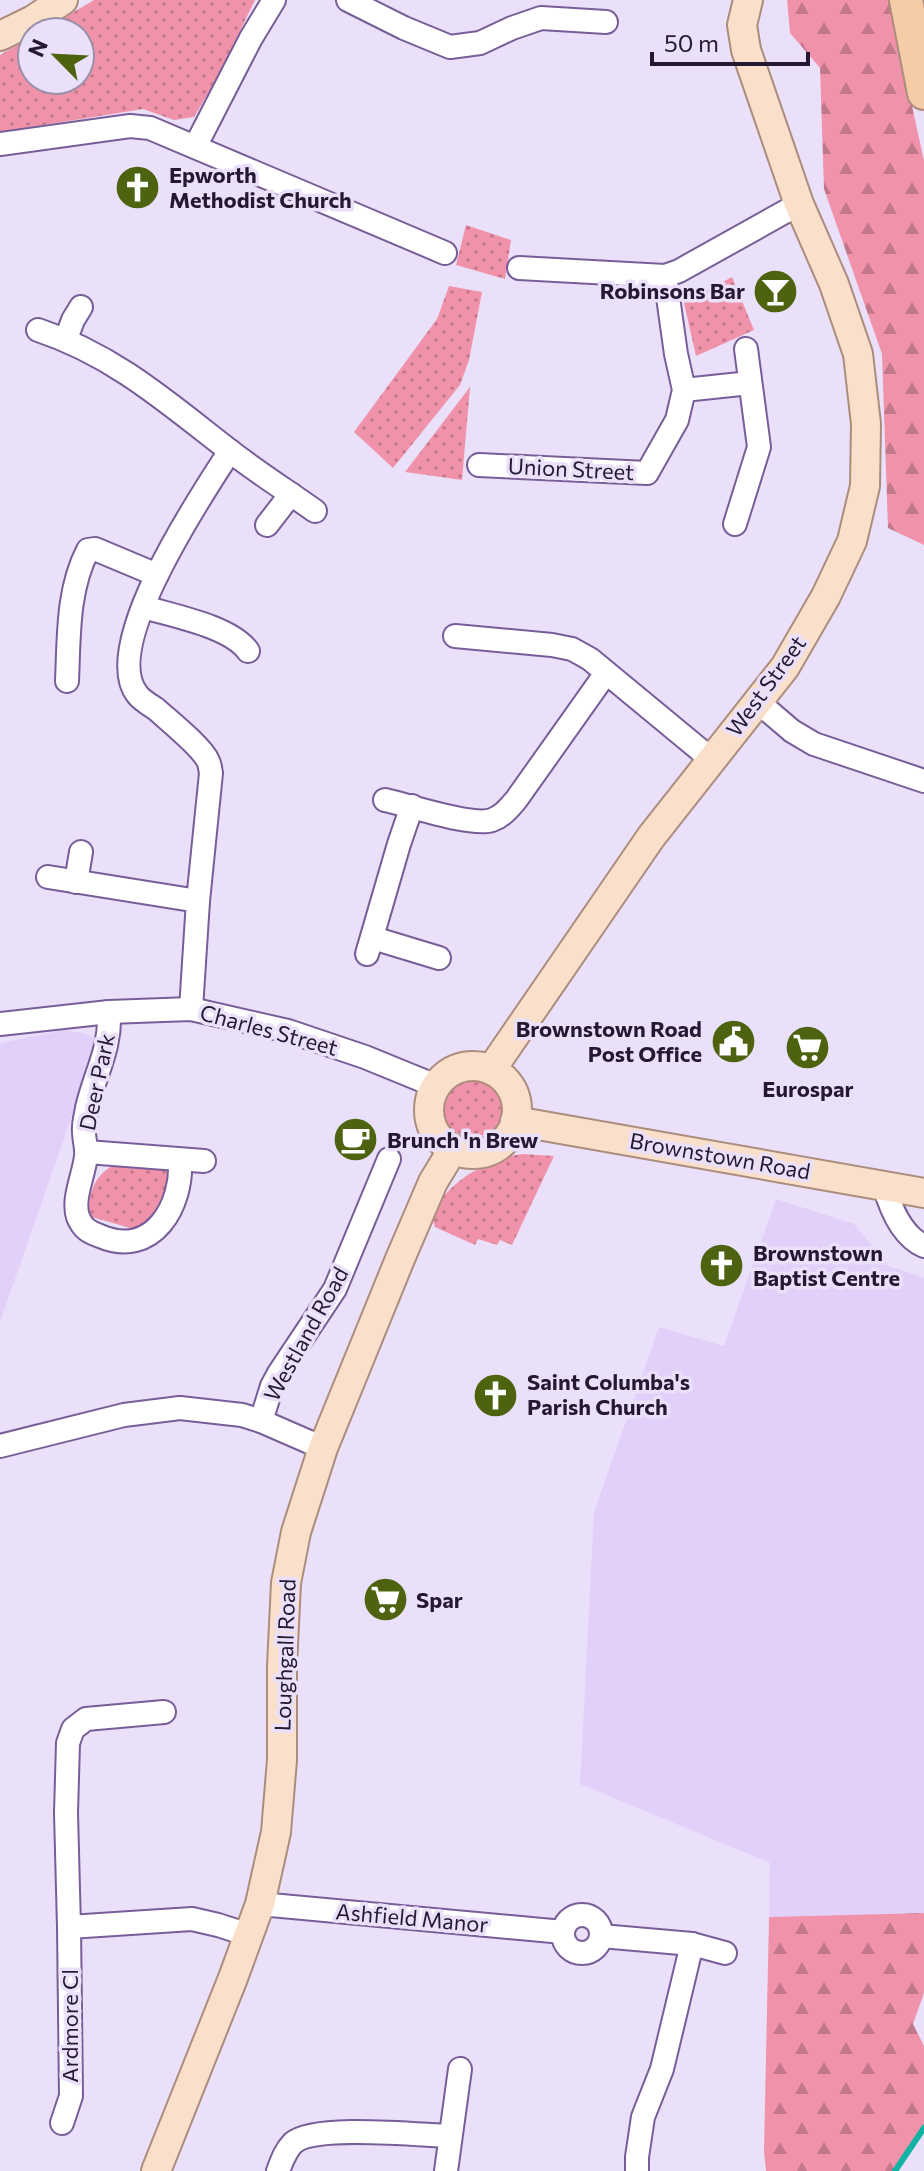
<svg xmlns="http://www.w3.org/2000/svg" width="924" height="2171" font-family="Commissioner,sans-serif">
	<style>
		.built { fill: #e2d0fb }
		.green { fill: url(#green-dots) }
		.forest { fill: url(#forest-firs) }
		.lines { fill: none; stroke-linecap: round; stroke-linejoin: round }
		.stream { stroke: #0eb3a3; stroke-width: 6 }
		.minor-casing { stroke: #785e98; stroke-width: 26 }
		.major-casing { stroke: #ac8d7d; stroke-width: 32 }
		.highway-casing { stroke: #ac8d7d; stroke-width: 36 }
		.minor { stroke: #fff; stroke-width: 22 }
		.major { stroke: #fae0ca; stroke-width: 28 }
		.highway { stroke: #f6cca6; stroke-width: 32 }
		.labels { text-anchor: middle; stroke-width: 7; stroke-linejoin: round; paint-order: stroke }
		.poi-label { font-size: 22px; font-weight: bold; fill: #241931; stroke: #eae0fa; text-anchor: start }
		.street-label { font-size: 22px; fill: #241931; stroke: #eae0fa }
	</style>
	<defs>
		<pattern id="green-dots" width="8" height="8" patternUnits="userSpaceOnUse" patternTransform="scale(2)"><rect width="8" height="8" fill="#f093aa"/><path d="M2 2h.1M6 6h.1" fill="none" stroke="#c2778b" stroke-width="1.8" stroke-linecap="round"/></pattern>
		<pattern id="forest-firs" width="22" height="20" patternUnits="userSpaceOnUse" patternTransform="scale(2)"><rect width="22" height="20" fill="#f093aa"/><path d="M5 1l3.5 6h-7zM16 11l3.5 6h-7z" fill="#c2778b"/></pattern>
	</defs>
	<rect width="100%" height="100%" fill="#eae0fa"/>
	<g class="built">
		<path d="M64,1030L86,1034L93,1038L97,1044L0,1322V1043Z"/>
		<path d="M776,1199L854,1224L889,1266L924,1278V1913L769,1917L770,1863L580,1784L594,1512L659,1327L724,1346Z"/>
	</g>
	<g class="green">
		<path d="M94,0H255L215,82L194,117L174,120L143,109L0,132V55L32,37V80H80V32H40Z"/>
		<path d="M466,225L511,240L505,279L456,265Z"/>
		<path d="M732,277L754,330L696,356L684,303Z"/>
		<path d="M449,286L482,292L469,360L460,385L393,468L354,432L437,319Z"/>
		<path d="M470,387L462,480L405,472Z"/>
		<circle cx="473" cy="1106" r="31"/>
		<path d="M524,1154L554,1156L512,1245L500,1240L497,1245L478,1239L475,1245L435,1227L432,1218C435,1212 437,1205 441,1200C459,1175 494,1157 524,1154Z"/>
		<path d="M120,1162L167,1166L173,1177L150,1226L140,1231L89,1216C88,1190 96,1172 120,1162Z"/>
	</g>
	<g class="forest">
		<path d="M787,0H889L924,161V545L888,528L882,354L824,189L820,68L790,33Z"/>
		<path d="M924,1913V1993L913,2024L924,2046V2129L895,2171H766L764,2151L769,1917Z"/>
	</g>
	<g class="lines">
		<path class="stream" d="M895,2171L924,2128"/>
		<defs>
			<g id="minor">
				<path d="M348,0L404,28L450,47L480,43L512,28L541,18L606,22"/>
				<path d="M0,144L130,126L150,128L445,253"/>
				<path d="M195,147L251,38L274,0"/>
				<path d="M519,268L665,276L679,271L799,204"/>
				<path d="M38,330C114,355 168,403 230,451C257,472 287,491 315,511"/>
				<path d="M66,339L73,320L81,307"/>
				<path d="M684,390L750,383"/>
				<path d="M479,465L647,473L677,420L684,390L676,354L665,276"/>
				<path d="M735,524L759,447L746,349"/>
				<path d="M267,525L291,494"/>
				<path d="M144,607C173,616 230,626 248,651"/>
				<path d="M455,636L552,645L572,649L590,659L711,759"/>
				<path d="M67,681C69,638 67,590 88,550L95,549L157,575"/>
				<path d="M758,702L792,731L814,744L924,781"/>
				<path d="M385,800C408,805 472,827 492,820C503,816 509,808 516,800L606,673"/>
				<path d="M48,877L198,901"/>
				<path d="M76,882L81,852"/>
				<path d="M373,938L439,958"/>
				<path d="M367,954L399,844L412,806"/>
				<path d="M191,1009L198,901L211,773C210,769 210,764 208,761C202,747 168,720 156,709C150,705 141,700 137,694C100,646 202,494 230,451"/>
				<path d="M109,1012C111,1049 95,1073 87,1108C86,1115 83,1124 84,1132C84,1140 87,1148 86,1156C84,1175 72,1199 78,1217C83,1229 89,1232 100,1236C153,1259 183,1205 180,1160"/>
				<path d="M0,1024L109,1012L191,1009L288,1031L365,1057L436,1086"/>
				<path d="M87,1152L204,1161"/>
				<path d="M884,1185C890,1207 902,1236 924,1246"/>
				<path d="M261,1421L272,1386L279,1373L335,1289L389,1159"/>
				<path d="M0,1446L124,1415L180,1408L242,1415L261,1421L323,1448"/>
				<path d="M164,1712L86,1719L73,1729L68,1743L66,1813L69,1927L192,1919L218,1925L249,1935"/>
				<path d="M260,1904L563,1932"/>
				<circle cx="582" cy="1934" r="19"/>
				<path d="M601,1936L692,1944L725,1953"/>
				<path d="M62,2123L71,2096L69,1927"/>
				<path d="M278,2171C282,2161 285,2151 293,2143C314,2124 419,2135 450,2136"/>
				<path d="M446,2171L460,2069"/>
				<path d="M637,2171V2157L643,2117L662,2069L692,1944"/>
			</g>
			<g id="major">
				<path d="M0,36L33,20L63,0"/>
				<circle cx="473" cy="1110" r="44"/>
				<path d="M491,1070L651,837L785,667L826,596L852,541L865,486L866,424L858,354L834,284L799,204L746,50L742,25L748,0"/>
				<path d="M515,1121L924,1193"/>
				<path d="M156,2171L233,1978L260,1904L276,1832L282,1760V1666L286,1583L296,1532L323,1448L400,1259L433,1182L453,1149"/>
			</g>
			<path id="highway" d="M906,0L924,93"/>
		</defs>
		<use href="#minor" class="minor-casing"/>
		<use href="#major" class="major-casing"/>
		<use href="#highway" class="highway-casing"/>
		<use href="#minor" class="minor"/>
		<use href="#major" class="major"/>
		<use href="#highway" class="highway"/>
	</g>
	<defs>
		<symbol id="church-disc" viewBox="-11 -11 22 22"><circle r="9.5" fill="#4e6310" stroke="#eae0fa"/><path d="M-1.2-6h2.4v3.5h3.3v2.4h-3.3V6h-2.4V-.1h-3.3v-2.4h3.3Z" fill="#fff"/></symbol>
		<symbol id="bar-disc" viewBox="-11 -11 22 22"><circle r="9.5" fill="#4e6310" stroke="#eae0fa"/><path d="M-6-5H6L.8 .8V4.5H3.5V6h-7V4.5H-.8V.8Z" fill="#fff"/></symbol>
		<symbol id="civic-disc" viewBox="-11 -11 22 22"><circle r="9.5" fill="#4e6310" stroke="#eae0fa"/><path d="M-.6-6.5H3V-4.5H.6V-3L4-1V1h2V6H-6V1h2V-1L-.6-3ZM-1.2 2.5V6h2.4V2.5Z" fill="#fff"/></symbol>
		<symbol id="supermarket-disc" viewBox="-11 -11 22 22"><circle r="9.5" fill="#4e6310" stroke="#eae0fa"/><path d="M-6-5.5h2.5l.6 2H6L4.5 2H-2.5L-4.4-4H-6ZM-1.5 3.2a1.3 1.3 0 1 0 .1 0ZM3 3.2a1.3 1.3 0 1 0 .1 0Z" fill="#fff"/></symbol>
		<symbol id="cafe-disc" viewBox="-11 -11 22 22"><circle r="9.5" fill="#4e6310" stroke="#eae0fa"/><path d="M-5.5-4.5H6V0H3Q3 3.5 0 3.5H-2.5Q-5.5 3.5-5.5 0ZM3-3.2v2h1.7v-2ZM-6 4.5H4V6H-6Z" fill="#fff"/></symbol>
	</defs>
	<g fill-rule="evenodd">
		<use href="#church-disc" x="112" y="162" width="51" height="51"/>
		<use href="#bar-disc" x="750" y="266" width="51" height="51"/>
		<use href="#civic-disc" x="708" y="1016" width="51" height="51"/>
		<use href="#supermarket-disc" x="782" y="1022" width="51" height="51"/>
		<use href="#cafe-disc" x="330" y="1114" width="51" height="51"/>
		<use href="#church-disc" x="696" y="1240" width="51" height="51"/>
		<use href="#church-disc" x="470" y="1370" width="51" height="51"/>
		<use href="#supermarket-disc" x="360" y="1574" width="51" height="51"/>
	</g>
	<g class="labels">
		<g class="poi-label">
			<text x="169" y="183">Epworth<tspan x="169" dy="25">Methodist Church</tspan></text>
			<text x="745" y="299" text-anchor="end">Robinsons Bar</text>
			<text x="702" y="1037" text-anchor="end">Brownstown Road<tspan x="702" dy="25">Post Office</tspan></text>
			<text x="808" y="1097" text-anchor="middle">Eurospar</text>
			<text x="387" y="1148">Brunch 'n Brew</text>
			<text x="753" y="1261">Brownstown<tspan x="753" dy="25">Baptist Centre</tspan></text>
			<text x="527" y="1390">Saint Columba's<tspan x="527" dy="25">Parish Church</tspan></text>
			<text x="416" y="1608">Spar</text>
		</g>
		<g class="street-label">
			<text transform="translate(571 469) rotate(3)" y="8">Union Street</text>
			<text transform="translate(766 686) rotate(-54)" y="8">West Street</text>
			<text transform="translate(269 1030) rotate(15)" y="8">Charles Street</text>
			<text transform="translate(97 1082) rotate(-78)" y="8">Deer Park</text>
			<text transform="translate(720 1156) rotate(10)" y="8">Brownstown Road</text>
			<text transform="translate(306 1334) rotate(-61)" y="8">Westland Road</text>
			<text transform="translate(285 1655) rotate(-88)" y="8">Loughgall Road</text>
			<text transform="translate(412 1918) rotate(5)" y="8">Ashfield Manor</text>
			<text transform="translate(70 2026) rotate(-90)" y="8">Ardmore Cl</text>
		</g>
	</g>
	<g transform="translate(56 56) rotate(294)"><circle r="38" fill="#eae0fa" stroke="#9b90aa" stroke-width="2"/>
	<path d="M0-6L14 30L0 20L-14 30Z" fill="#4e6310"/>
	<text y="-12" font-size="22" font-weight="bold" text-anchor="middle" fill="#241931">N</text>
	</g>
	<path d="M652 52v12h156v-12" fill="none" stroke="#241931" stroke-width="4"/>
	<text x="664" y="52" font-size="24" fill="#241931" stroke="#eae0fa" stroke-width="6" paint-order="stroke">50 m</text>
</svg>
